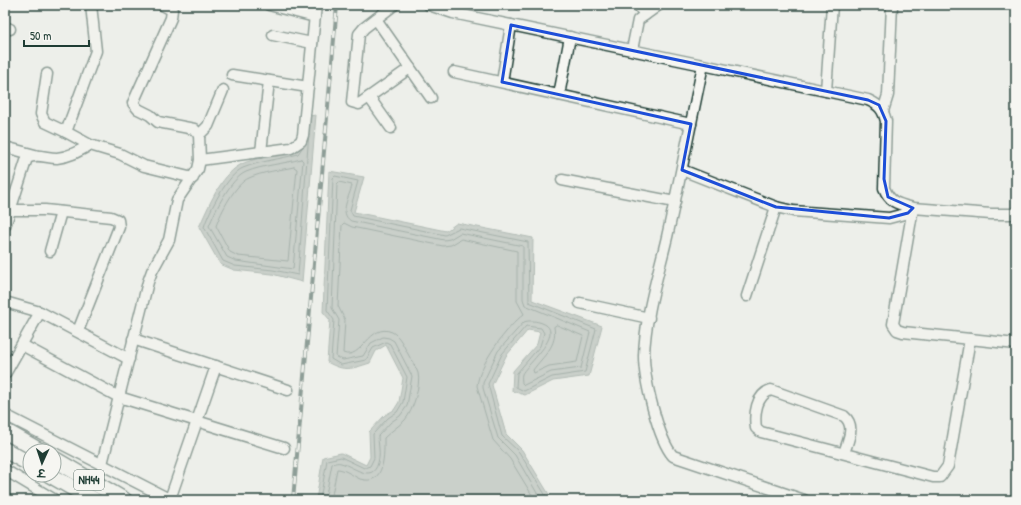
<svg xmlns="http://www.w3.org/2000/svg" width="1021" height="505" font-family="'Patrick Hand','Playpen Sans Deva',sans-serif">
	<style>
		.water { fill: #9faaa4; stroke: #6c7e77 }
		.lines { fill: none; stroke-linecap: round; stroke-linejoin: round }
		.shore { stroke: #526961; stroke-width: 1 }
		.minor-casing { stroke: #1f3d34; stroke-width: 13 }
		.highway-casing { stroke: #1f3d34; stroke-width: 18 }
		.minor { stroke: #f6f6f2; stroke-width: 10 }
		.highway { stroke: #f6f6f2; stroke-width: 15 }
		.rail-casing { stroke: #1f3d34; stroke-width: 4 }
		.rail { stroke: #f6f6f2; stroke-width: 2.5; stroke-dasharray: 8; stroke-linecap: butt }
		.marked { fill: none; stroke: #1d4ed8; stroke-width: 3; stroke-linejoin: round }
		.labels { text-anchor: middle; stroke-width: 4; stroke-linejoin: round; paint-order: stroke }
		.shield { fill: #f6f6f2; stroke: #60746d; stroke-width: 1 }
		.shield-label { font-size: 12px; font-weight: bold; fill: #1f3d34 }
	</style>
	<rect width="100%" height="100%" fill="#edefea"/>
	<filter id="ink" filterUnits="userSpaceOnUse"><feTurbulence type="fractalNoise" baseFrequency=".025" numOctaves="2"/><feDisplacementMap in="SourceGraphic" scale="8" xChannelSelector="R" yChannelSelector="G"/><feConvolveMatrix kernelMatrix="1 2 1 2 8 2 1 2 1" color-interpolation-filters="sRGB"/></filter>
	<g filter="url(#ink)">
		<g class="water">
			<path d="M316,115L302,282L272,274L234,270L220,264L199,227C208,208 220,176 240,165C249,159 285,153 297,150L302,117Z"/>
			<path d="M329,171L364,177L354,212L446,231L457,223L533,238L532,300L602,326L589,376L553,381L525,395L512,391L513,371L537,344L540,332L528,330L506,356L492,385L506,434L522,450L550,496V500H316L323,457L341,453L366,465L370,457L369,432L385,415L394,410L399,402L403,378L386,345L376,351L370,363C351,369 345,372 327,362L330,320L323,312Z"/>
		</g>
		<g class="lines">
			<g class="shore">
				<path d="M302,148L298,154C281,159 260,161 243,168C228,174 209,211 204,227L223,261L235,266L273,270L298,275L310,120"/>
				<path d="M301,159L303,161L293,269L236,261L227,257L209,226C215,211 230,179 246,172C263,165 283,164 301,159Z"/>
				<path d="M294,167L297,169L288,261L238,256L230,252L216,226C221,212 235,184 249,178C262,172 280,170 294,167Z"/>
				<path d="M557,325L583,336L577,362L549,366L534,373L533,370C543,356 558,346 554,327Z"/>
				<path d="M320,500L327,460L341,457L364,468L370,466L374,458L373,434L388,418L397,412L403,402L407,377L390,344L386,342L373,348L366,360L341,365L331,359L334,320L327,310L333,178L335,176L358,181L350,210L353,216L445,235L459,228L528,242L529,302L596,329L585,372L552,377L524,391L516,387L517,373L540,346L544,333L541,328L526,326L502,354L488,384L502,436L519,452L546,496V500"/>
				<path d="M325,500L332,464C335,463 338,462 341,463C355,467 375,486 379,458C380,451 378,443 378,436L391,422L400,416L407,406L412,376L394,341L389,338L383,337L371,343L363,356L343,360L336,357L339,320L332,308L337,184L339,182L352,185C350,196 338,213 351,221L444,240L450,239L460,233L523,246V299L525,305L590,332L581,368L551,372L524,385L522,383C522,381 521,377 522,374C526,365 567,332 542,323C537,321 529,320 524,322L498,351L483,383V388L498,438L515,455L541,500"/>
				<path d="M331,500L337,469C345,469 353,476 360,479C386,487 384,452 384,438C391,431 399,426 405,420C413,411 421,385 418,373C416,367 411,360 408,354C404,347 400,336 392,332C369,322 362,361 343,353L345,320L338,306L342,225L344,223L352,227L443,246L451,245L461,239L517,251V301L524,314C507,327 479,364 477,386L493,440L510,459L535,500"/>
			</g>
			<defs>
				<g id="minor">
					<path d="M91,5L96,51L66,132L90,145L120,154L144,166L193,178"/>
					<path d="M269,5L315,17"/>
					<path d="M394,5L364,28L359,34L352,102L359,104L410,68"/>
					<path d="M429,5L453,13L703,65C691,122 680,179 667,237C658,275 645,316 644,356C644,379 658,439 673,456L804,500"/>
					<path d="M638,5L645,15"/>
					<path d="M376,19L431,98"/>
					<path d="M5,27L10,29"/>
					<path d="M273,35L312,43"/>
					<path d="M632,50L638,20L659,5"/>
					<path d="M703,65L868,100C879,105 883,109 886,121L884,188C890,203 898,204 913,208L893,324L897,330L903,332L970,339"/>
					<path d="M454,72L691,124"/>
					<path d="M47,74L41,114L45,122L66,132"/>
					<path d="M232,75L308,87"/>
					<path d="M502,82L511,25"/>
					<path d="M826,91L832,5"/>
					<path d="M559,95L570,37"/>
					<path d="M369,97L391,128"/>
					<path d="M883,111L888,95L892,5"/>
					<path d="M199,135L208,126L223,90"/>
					<path d="M5,147L35,155"/>
					<path d="M261,152L269,81"/>
					<path d="M200,160L291,148L301,141L303,135L316,5"/>
					<path d="M682,170L776,207L793,211L889,218L908,213L913,208L991,214H1016"/>
					<path d="M562,180L675,202"/>
					<path d="M5,210H45L111,217L118,220L119,227L78,331"/>
					<path d="M5,226L27,158C38,153 46,158 57,158C69,157 79,151 90,145"/>
					<path d="M50,251L61,212"/>
					<path d="M747,296L776,207"/>
					<path d="M5,302L40,312"/>
					<path d="M580,303L649,318"/>
					<path d="M133,339L288,390"/>
					<path d="M22,345L119,397L284,448"/>
					<path d="M5,374L40,312L129,359"/>
					<path d="M5,415L171,500"/>
					<path d="M844,453C848,440 856,426 844,416L771,390C756,395 754,414 756,428L761,432L933,477H940L948,466L970,339L1016,344"/>
					<path d="M102,464L148,282L152,271L169,240L177,200L198,169L200,160L199,135L194,129L158,122L150,115L138,109L133,103L171,18L172,10L162,5"/>
					<path d="M5,470L55,500"/>
					<path d="M170,499L216,366"/>
				</g>
				<g id="highway">
					<path d="M5,431L40,451"/>
					<path d="M5,450L30,464"/>
					<path d="M54,459L124,500"/>
					<path d="M50,475L94,500"/>
				</g>
			</defs>
			<use href="#minor" class="minor-casing"/>
			<use href="#highway" class="highway-casing"/>
			<use href="#minor" class="minor"/>
			<use href="#highway" class="highway"/>
			<defs>
				<path id="rail" d="M293,500L337,5"/>
			</defs>
			<use href="#rail" class="rail-casing"/>
			<use href="#rail" class="rail"/>
		</g>
	</g>
	<path d="M0 0H1021V505H0ZM511,25L868,100L879,105L886,121L884,179L888,197L913,208L908,213L889,218L776,207L682,170L691,124L502,82Z" fill="#edefea" fill-opacity=".55" fill-rule="evenodd"/>
	<path class="marked" d="M511,25L868,100L879,105L886,121L884,179L888,197L913,208L908,213L889,218L776,207L682,170L691,124L502,82Z"/>
	<g class="labels">
		<rect class="shield" x="74" y="470" width="30" height="20" rx="3"/>
		<g class="shield-label">
			<text x="89" y="484">NH44</text>
		</g>
	</g>
	<rect width="1021" height="505" fill="none" stroke="#f6f6f2" stroke-width="20"/>
	<rect x="10" y="10" width="1001" height="485" fill="none" stroke="#1f3d34" stroke-width="1.5" filter="url(#ink)"/>
	<g transform="translate(42 463) rotate(183)"><circle r="19" fill="#f6f6f2" stroke="#a0aca6"/>
	<path d="M0-3L7 15L0 10L-7 15Z" fill="#1f3d34"/>
	<text y="-6" font-size="11" font-weight="bold" text-anchor="middle" fill="#1f3d34">उ</text>
	</g>
	<path d="M24 40v6h65v-6" fill="none" stroke="#1f3d34" stroke-width="2"/>
	<text x="30" y="40" font-size="12" fill="#1f3d34" stroke="#f6f6f2" stroke-width="3" paint-order="stroke">50 m</text>
</svg>
